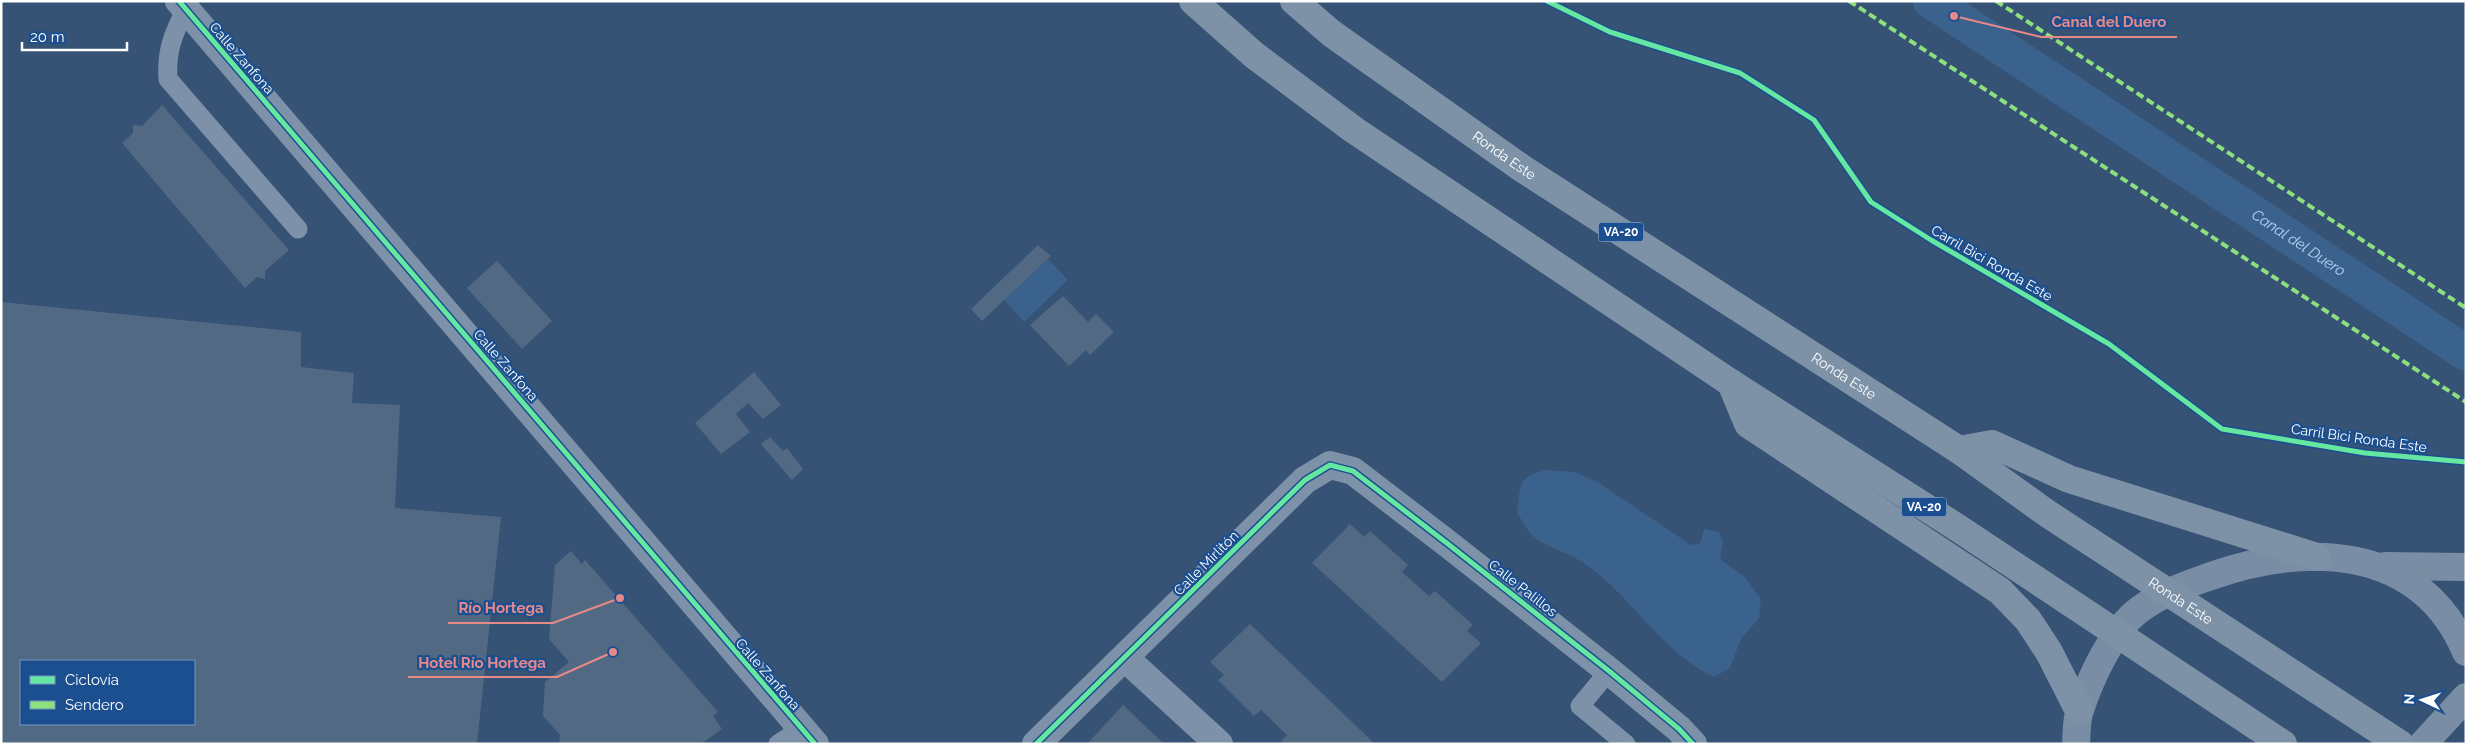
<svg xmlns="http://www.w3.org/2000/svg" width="2467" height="745" font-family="Raleway,sans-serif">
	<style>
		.water { fill: #3b618d }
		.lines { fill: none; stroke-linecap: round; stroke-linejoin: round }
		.canal { stroke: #3b618d; stroke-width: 36 }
		.building { fill: #526984; fill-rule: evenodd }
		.lane { stroke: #7d92a8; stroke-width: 19 }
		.street { stroke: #7d92a8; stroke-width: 28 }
		.secondary { stroke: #798da4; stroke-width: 28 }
		.highway { stroke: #7e92a7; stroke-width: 28 }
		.quiet { stroke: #8de07e; stroke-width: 4; stroke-dasharray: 8 4; stroke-linecap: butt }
		.cycleway-casing { stroke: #1b4f8f; stroke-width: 8 }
		.cycleway { stroke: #66e7a1; stroke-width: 5 }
		.labels { text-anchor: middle; stroke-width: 4.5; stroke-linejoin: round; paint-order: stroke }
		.shield { fill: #1b4f8f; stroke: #bbcadd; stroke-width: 1 }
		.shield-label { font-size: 12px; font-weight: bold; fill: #fff }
		.street-label { font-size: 14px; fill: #fff; stroke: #1b4f8f }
		.water-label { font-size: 15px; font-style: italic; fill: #b5d3f5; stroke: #1b4f8f }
		.leader { fill: none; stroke: #e88989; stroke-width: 2 }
		.callout-dot { fill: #e88989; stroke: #1b4f8f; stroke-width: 2 }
		.callout-label { font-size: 15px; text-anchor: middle; font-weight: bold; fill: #e88989; stroke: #1b4f8f; stroke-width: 4.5; stroke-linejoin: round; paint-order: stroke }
	</style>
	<rect width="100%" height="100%" fill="#365274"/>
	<g class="water">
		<path d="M1048,259L1068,280L1024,322L1004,300Z"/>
		<path d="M1546,470L1575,472L1599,483L1691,545L1700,544L1704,529L1719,532L1723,541L1720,559L1745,577L1761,599L1759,618L1741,639L1730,668L1714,677C1660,652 1631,594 1582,562C1567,552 1545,547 1532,535C1526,529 1522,520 1517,513C1521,486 1516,477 1546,470Z"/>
	</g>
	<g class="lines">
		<path class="canal" id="s1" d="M1931,1L2466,353"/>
	</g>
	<g class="building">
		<path d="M162,105L289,250L265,271V279L257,277L245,288L122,143L133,133V125L142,126Z"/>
		<path d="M1038,245L1051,256L982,321L971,309Z"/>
		<path d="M497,261L552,321L522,349L467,288Z"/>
		<path d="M1063,296L1088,322L1096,314L1114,332L1090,355L1086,350L1069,366L1030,325Z"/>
		<path d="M1,302L301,332V367L354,373L352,403L400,405L395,508L501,517L477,744H1ZM21,661H194V724H21Z"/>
		<path d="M754,372L781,405L763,419L748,403L736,414L750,432L721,454L695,423Z"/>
		<path d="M770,437L783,451L787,448L803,469L792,480L761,444Z"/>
		<path d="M1350,524L1364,537L1370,531L1408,565L1402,572L1429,596L1435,591L1473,625L1467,631L1481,643L1442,682L1312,563Z"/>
		<path d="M571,551L582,564L585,560L718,712L713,716L722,729L701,744H559L560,735L543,716L545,682L569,662L549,639L555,565Z"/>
		<path d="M1250,624L1375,744H1284L1281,741L1287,735L1261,710L1254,716L1218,680L1224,675L1210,662Z"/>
		<path d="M1123,705L1164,744H1087Z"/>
	</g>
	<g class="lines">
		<g class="lane">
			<path d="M186,9C173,34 166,51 168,79L298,229"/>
			<path d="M1609,671L1580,706L1626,744"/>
			<path d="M778,744L801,729"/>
		</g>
		<g class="street">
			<path d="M179,1L815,744"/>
			<path d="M1125,658L1219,744"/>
			<path d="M1036,744L1305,480L1330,465L1353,471L1448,544L1609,671L1679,729L1693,744"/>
		</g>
		<g class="secondary">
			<path d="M2385,566L2466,567"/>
			<path d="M2076,744C2077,733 2076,720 2080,710C2090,679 2113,629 2139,610C2161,593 2186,585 2211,576C2307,542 2421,545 2466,652"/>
			<path d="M2423,744L2466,697"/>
		</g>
		<g class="highway">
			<path d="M1193,1L1254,55L1354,130L1731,383L1958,528L2283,744"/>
			<path id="s2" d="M1294,1L1331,33L1523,169L1959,450L2048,514L2400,744"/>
			<path d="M1731,383L1748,424L2000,591L2028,620L2049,652L2079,711"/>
			<path d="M1959,450L1992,444L2069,479L2317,557"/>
		</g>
		<g class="quiet">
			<path d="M1849,1L2466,402"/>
			<path d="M1996,1L2466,308"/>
		</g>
		<defs>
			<g id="cycleway">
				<path d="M179,1L815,744"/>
				<path d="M1547,1L1610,32L1740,73L1814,120L1871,202L1931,240L2109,344L2222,429L2365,453L2466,462"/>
				<path d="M1036,744L1305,480L1330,465L1353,471L1448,544L1609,671L1679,729L1693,744"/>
			</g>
		</defs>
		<use href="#cycleway" class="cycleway-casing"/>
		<use href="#cycleway" class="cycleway"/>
	</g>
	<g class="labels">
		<g class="shield">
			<rect x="1598.5" y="222.5" width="45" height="19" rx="4"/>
			<rect x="1901.5" y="497.5" width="45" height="19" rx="4"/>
		</g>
		<g class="shield-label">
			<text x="1621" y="236">VA-20</text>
			<text x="1924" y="511">VA-20</text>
		</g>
		<g class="street-label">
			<text transform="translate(242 58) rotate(49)" y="5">Calle Zanfona</text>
			<text dy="5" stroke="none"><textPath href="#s2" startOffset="261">Ronda Este</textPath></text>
			<text transform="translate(1992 263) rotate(30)" y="5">Carril Bici Ronda Este</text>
			<text transform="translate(506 365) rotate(49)" y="5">Calle Zanfona</text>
			<text dy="5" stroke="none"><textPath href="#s2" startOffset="666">Ronda Este</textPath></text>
			<text transform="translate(2359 438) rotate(8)" y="5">Carril Bici Ronda Este</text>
			<text transform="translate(1206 563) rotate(-45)" y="5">Calle Mirlitón</text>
			<text transform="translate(1523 588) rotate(38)" y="5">Calle Palillos</text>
			<text dy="5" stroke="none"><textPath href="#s2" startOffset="1071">Ronda Este</textPath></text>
			<text transform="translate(768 674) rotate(49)" y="5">Calle Zanfona</text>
		</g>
		<g class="water-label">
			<text dy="5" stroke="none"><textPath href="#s1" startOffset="440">Canal del Duero</textPath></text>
		</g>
	</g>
	<path class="leader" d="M1954 16L2041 37H2177M620 598L553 623H448M613 652L557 677H408"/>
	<g class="callout-dot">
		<circle cx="1954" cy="16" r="5"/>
		<circle cx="620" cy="598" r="5"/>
		<circle cx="613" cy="652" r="5"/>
	</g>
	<g class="callout-label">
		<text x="2109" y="27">Canal del Duero</text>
		<text x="501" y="613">Río Hortega</text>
		<text x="482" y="668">Hotel Río Hortega</text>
	</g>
	<rect width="2467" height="745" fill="none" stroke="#ffffff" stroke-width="5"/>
	<rect x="20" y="660" width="175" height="65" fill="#1b4f8f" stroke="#7695bc"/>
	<rect x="30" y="676" width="25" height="8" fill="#66e7a1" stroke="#7695bc"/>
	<text x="65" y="685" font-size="15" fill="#ffffff">Ciclovía</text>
	<rect x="30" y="701" width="25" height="8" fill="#8de07e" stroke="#7695bc"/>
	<text x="65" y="710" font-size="15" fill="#ffffff">Sendero</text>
	<g transform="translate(2422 700) rotate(274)" stroke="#1b4f8f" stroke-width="4" paint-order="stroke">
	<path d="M0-4L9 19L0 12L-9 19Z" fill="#ffffff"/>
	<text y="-8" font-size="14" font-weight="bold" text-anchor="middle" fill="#ffffff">N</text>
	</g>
	<path d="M22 42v8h105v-8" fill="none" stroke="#ffffff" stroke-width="2.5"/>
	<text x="30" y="42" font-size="15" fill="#ffffff" stroke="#1b4f8f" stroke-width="4" paint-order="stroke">20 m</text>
</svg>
